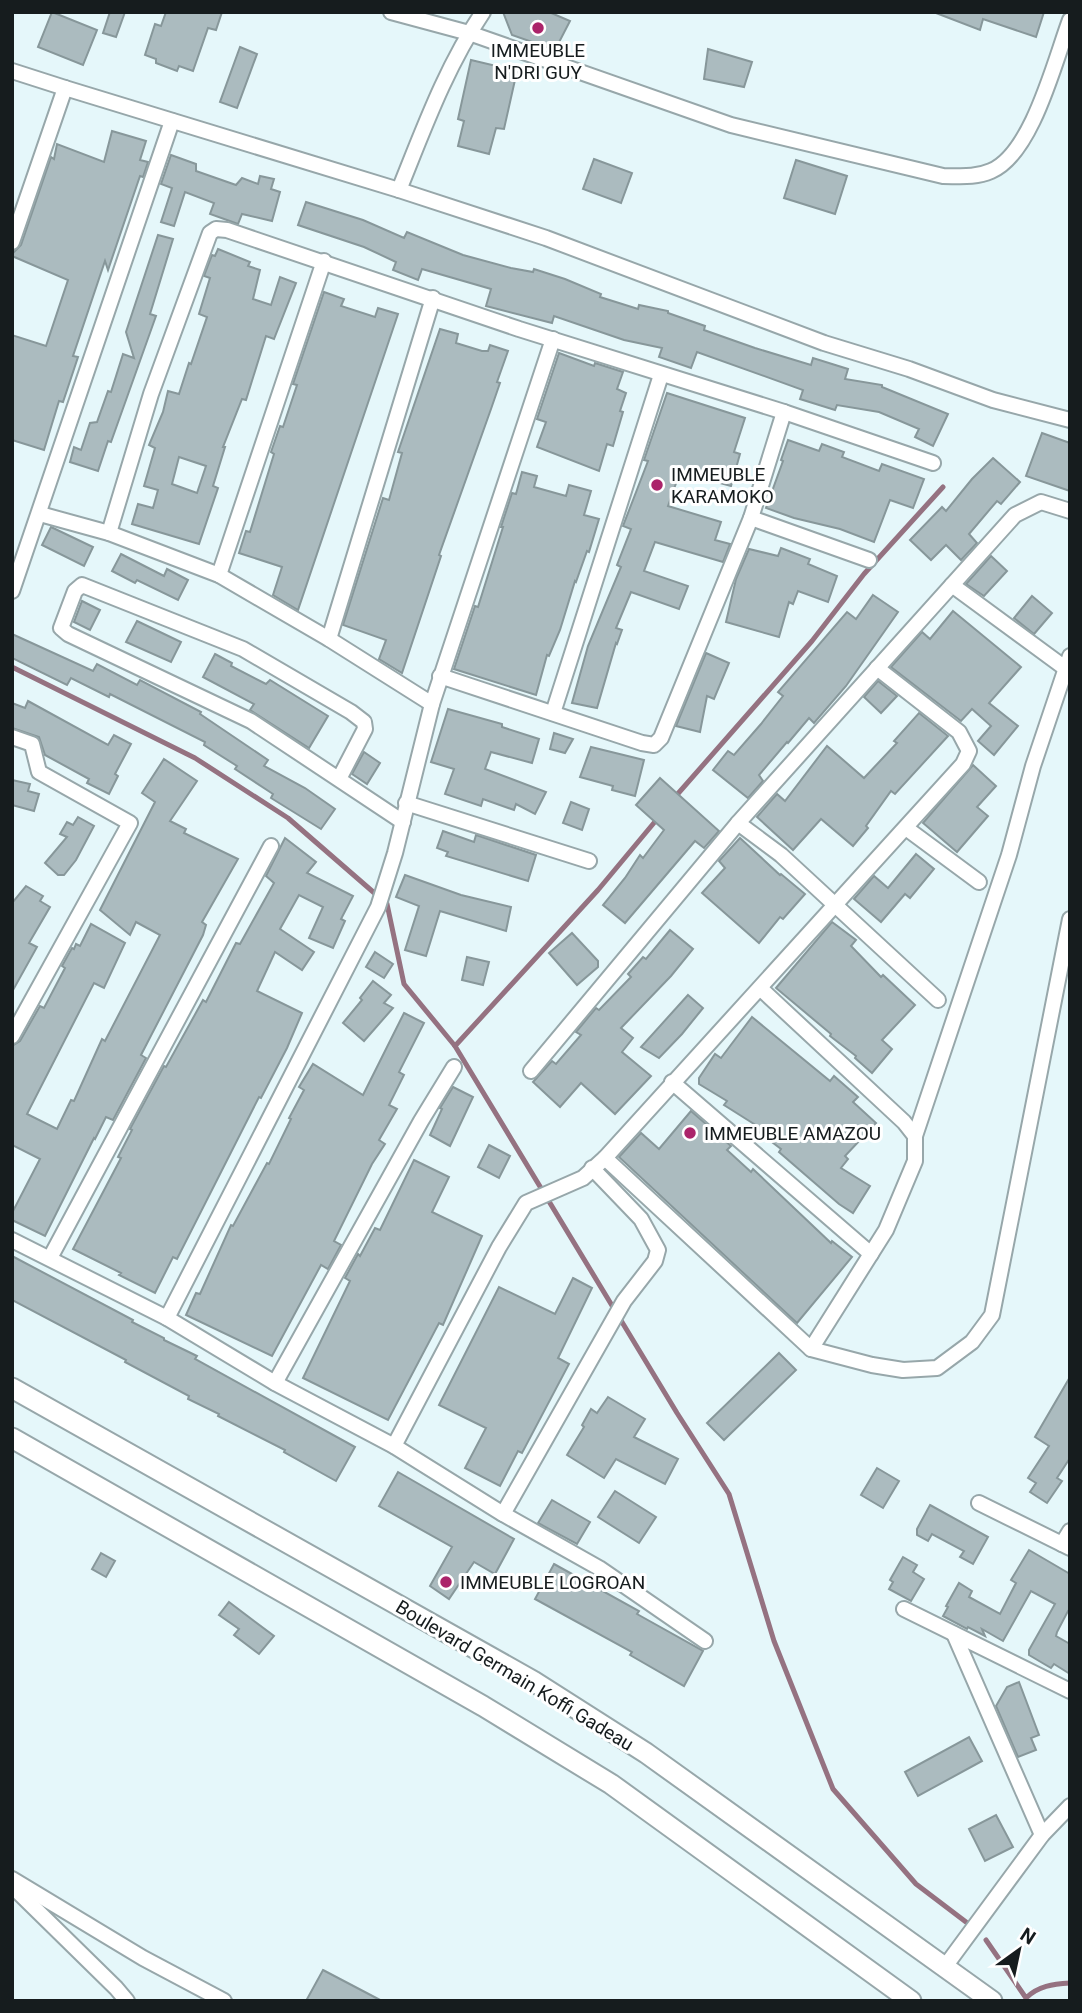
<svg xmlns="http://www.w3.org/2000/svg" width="1082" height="2013" font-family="Roboto,sans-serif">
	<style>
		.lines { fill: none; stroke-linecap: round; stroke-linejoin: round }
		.stream { stroke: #957281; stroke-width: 5 }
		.building { fill: #abbbbf; stroke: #87979a; stroke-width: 2; fill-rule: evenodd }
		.street-casing { stroke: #97a7aa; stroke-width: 18 }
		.secondary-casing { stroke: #97a7aa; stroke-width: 23 }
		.street { stroke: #fff; stroke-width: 14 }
		.secondary { stroke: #fff; stroke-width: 19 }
		.poi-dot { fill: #ab246a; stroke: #fff; stroke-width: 2.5 }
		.labels { text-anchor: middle; stroke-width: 6; stroke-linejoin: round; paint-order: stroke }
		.poi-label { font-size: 19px; fill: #161c1e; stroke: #fff; text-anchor: start }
		.street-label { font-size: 19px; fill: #161c1e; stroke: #fff }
	</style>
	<rect width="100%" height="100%" fill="#e5f7fa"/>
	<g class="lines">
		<g class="stream">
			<path d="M12,667L195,758L288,818L387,904L404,984L455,1046L677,1413L729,1494L774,1641L833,1789L916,1884L966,1922"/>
			<path d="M675,797L812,641L864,574L943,487"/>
			<path d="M455,1046L598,890L658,818"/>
			<path d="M986,1940L1026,1998C1038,1986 1053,1984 1070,1983"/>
		</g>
	</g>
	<g class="building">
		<path d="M52,12L97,30L83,65L38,47Z"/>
		<path d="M110,12H125L116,37L103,33Z"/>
		<path d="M166,12H222L216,30L208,28L193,71L179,66L177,71L156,63V59L145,55L155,24L161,26Z"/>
		<path d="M503,12H549L570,21L555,50L512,35Z"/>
		<path d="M970,12H1044L1036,37L983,19L980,30L936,13Z"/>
		<path d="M240,47L257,54L237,108L220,102Z"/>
		<path d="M708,49L752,62L744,87L704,79Z"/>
		<path d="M471,60L517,71L504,129L496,128L489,154L458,146L464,121L458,119Z"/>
		<path d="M112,131L146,141L140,160L148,162L143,177L140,176L108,270L105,261L73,356L78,357L63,402L59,401L44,450L12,440V335L46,346L68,280L12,256V254L21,245L51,157L54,159L57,144L104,162Z"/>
		<path d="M171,155L196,164V171L236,185L242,178L258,184L260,176L274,179L271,189L280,192L272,221L242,214L238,224L227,220L210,214L214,203L185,192L174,226L161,222L172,188L161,184Z"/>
		<path d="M594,159L632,173L621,203L583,189Z"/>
		<path d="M796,160L847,176L835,214L784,198Z"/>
		<path d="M306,202L363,220L404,238L407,232L463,255L511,268L533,272L534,269L565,279L601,294L600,297L638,309L639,305L668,311V313L705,326L704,330L755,348L811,365L813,358L848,369L845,379L882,385V387L948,414L933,446L915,437L919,429L879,412L837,405L835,410L800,399L803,390L697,352L691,368L659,357L662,348L624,340L554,316L552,323L486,306L491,289L422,269L418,280L393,270L396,262L364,247L298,225Z"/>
		<path d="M158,235L173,239L150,314L156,316L111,442L108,441L98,471L70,462L74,447L81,450L90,423L97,422L108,391L111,392L123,354L134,358L126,332Z"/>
		<path d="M218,249L250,262L248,266L260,270L253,299L271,305L280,277L296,283L274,339L266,336L246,400L242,399L223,447H225L213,486L218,488L199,544L132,524L138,504L153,508L158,490L144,486L155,448L149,445L163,412L168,391L179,394L189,363L191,364L207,317L199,314L210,278L204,276L212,255L215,256ZM179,457L206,466L197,493L172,484Z"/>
		<path d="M324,292L344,299L341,306L375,317L378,308L398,314L298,610L273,595L282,567L239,553L246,531L250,532L274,454L271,452L280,426L283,427L297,385L293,384Z"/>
		<path d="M440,329L458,334L456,343L482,351H488L490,345L508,351L497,382L500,383L491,409L439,555L441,556L402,673L379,659L386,640L343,625L383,498L389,500L402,453L398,452Z"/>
		<path d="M559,353L594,366L595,363L623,372L617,389L626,393L620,411L623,412L613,446L607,444L599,471L537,447L546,422L537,419Z"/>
		<path d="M667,393L745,418L734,452L740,454L731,486L680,472L668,506L721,522L715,540L730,544L723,562L655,542L644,571L688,586L679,609L631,592L616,628L622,630L617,644L616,643L597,708L572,703L588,646L621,567L617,565L631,529L623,526L648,461L644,460Z"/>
		<path d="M1042,433L1070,443V491L1026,476Z"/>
		<path d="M788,440L819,451L822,444L844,452L842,457L879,471L882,464L924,479L913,508L890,500L874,542L840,529L794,518L766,508L783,461L781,460Z"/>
		<path d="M993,458L1020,482L1001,504L997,501L969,534L977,543L961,560L946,545L931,560L910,540L942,507L946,511L972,479Z"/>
		<path d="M522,472L537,476L534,487L566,496L569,485L591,491L584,515L599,519L589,552L587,551L576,582L575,581L560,630L549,656L547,655L536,695L454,669L475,606L478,607L503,527H501L512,493L516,494Z"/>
		<path d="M51,527L93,547L84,566L42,545Z"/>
		<path d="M781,548L810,559L808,564L837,576L828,602L798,591L793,604L789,602L779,637L726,622L736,579L749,549L778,556Z"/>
		<path d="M121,554L164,576L167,569L188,580L178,600L137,580L135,583L112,571Z"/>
		<path d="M991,556L1007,571L984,596L966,584Z"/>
		<path d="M873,595L898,612L846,686L814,723L809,718L788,743L787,742L759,775L763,781L748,798L713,770L728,751L734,755L761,724L783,696L778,692L847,612L856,619Z"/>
		<path d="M1032,596L1052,613L1034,634L1014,618Z"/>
		<path d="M82,601L100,610L90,630L74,622Z"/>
		<path d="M953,611L1021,667L989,703L1018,726L994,755L978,741L991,726L972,709L961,721L891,667L922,632L930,639Z"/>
		<path d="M137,621L181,642L171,662L126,642Z"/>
		<path d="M12,634L93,671L97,664L137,685L140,680L201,712L200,714L268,760L264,766L305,788L335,809L321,829L271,798L273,794L235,769L237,766L204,745L205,742L110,694L109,697L71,678L67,685L12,658Z"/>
		<path d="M706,653L729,663L714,699L707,696L700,732L676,726Z"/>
		<path d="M215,654L232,663L231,666L266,684L270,680L328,716L309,748L250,710L254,704L203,677Z"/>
		<path d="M878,681L897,696L881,713L864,697Z"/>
		<path d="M28,701L108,745L114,735L131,744L115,774L118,776L109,794L87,783L89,779L45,755L39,737L12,728V703L25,708Z"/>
		<path d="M448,709L502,724V727L539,739L532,763L491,752L485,769L546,792L535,814L516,804L514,810L483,799L481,806L445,794L454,769L431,762Z"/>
		<path d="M919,713L948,736L895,794L891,791L866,826L868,828L853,846L821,819L793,850L757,817L777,794L785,801L827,746L864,778L897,743L894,741Z"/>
		<path d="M554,733L573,739L565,753L550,749Z"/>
		<path d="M591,747L644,760L635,796L612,790L613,786L580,777Z"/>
		<path d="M364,752L380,763L367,784L352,774Z"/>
		<path d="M164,759L197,781L170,821L186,829L184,833L238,859L202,922L206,925L203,935L141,1055L146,1058L113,1120L106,1117L95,1139L94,1138L45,1236L12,1220V1213L40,1159L12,1145V1046L20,1041L40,1006L44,1008L65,968L62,966L72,948L74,949L76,944L80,946L91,924L125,943L104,988L94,983L27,1114L57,1129L71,1100L74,1101L102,1039L105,1041L160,935L136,922L130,935L100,910L155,802L142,793Z"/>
		<path d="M973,765L996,786L977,807L988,816L957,852L923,823Z"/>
		<path d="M660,778L719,831L704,848L695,841L625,923L603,905L625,878L640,855L643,858L664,830L636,805Z"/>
		<path d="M12,780L30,784L28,791L39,794L34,811L12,805Z"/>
		<path d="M571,802L589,809L582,830L563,823Z"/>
		<path d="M78,817L94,826L76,860L64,875H58L45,863L67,837L60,834L67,822L73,825Z"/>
		<path d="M443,831L474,842L476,835L536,855L528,881L446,856L448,852L437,848Z"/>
		<path d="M285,838L316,862L307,873L353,896L341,919L345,921L333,948L309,938L323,907L299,895L280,929L314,952L302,970L275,952L257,991L302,1013L287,1048L261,1098L259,1097L177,1259L173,1257L155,1293L119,1275L121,1273L73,1249L121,1158L118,1157L132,1130L130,1129L164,1066L166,1067L203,1000L206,1002L236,943L240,944L274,883L266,876Z"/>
		<path d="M740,838L780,875L781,874L805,894L783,919L780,917L759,943L702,893L725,868L719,861Z"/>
		<path d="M916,854L934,869L910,898L905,894L881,922L854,899L874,876L888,888Z"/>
		<path d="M405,875L461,895L511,907L506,931L440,911L426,956L405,950L419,906L396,897Z"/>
		<path d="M26,886L43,896L40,901L50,907L29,943L37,947L12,992V903Z"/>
		<path d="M832,922L856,940L851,946L881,977L883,975L915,1005L882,1040L892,1049L872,1073L855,1058L856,1056L830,1036L831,1034L776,988Z"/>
		<path d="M670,930L693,949L671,976L621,1028L633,1038L622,1052L651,1076L615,1114L581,1083L560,1107L533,1082L552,1061L556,1064L581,1035L576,1032L596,1008L599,1010L631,977L628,974L643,957L646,959Z"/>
		<path d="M572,933L598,961V967L577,985L549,953Z"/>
		<path d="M375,952L393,964L384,978L366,967Z"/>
		<path d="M467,957L489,962L483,985L462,980Z"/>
		<path d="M373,981L391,995L384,1003L393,1008L364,1041L343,1023L362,1000L360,998Z"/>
		<path d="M688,995L703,1008L682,1034L659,1058L641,1047Z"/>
		<path d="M404,1013L424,1023L399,1072L404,1075L389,1105L397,1109L379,1140L385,1144L372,1164L334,1241L341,1245L328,1269L321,1265L272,1356L186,1315L196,1293L200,1294L231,1225L233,1226L267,1163L269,1164L291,1119L289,1118L304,1090L299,1087L313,1064L363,1095Z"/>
		<path d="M752,1017L830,1081L834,1076L858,1097L853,1102L876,1123L845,1156L848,1159L841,1168L870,1186L853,1213L839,1204L779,1152L781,1149L752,1127L754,1124L724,1105L727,1101L699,1084V1078L715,1054L721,1058Z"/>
		<path d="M453,1087L473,1097L450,1146L430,1135L442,1109L440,1108Z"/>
		<path d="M691,1111L731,1146L727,1150L751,1172L753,1169L831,1243L832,1241L852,1257L797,1323L619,1157L641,1133L659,1149Z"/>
		<path d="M489,1145L510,1156L499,1178L478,1167Z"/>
		<path d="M414,1160L449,1177L432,1212L482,1236L443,1325L439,1323L388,1420L303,1378L350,1281L345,1278L358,1254L360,1256L375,1228L380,1230Z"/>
		<path d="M12,1256L133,1320L132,1322L164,1338V1340L197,1356L195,1359L355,1447L336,1481L284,1452L285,1450L218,1416L219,1414L188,1399L189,1396L125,1362L126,1360L12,1300Z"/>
		<path d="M573,1278L592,1288L558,1358L569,1364L522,1453L518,1451L500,1486L465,1468L486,1428L439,1405L499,1287L555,1314Z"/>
		<path d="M779,1353L796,1370L724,1440L707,1423Z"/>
		<path d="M1070,1377V1458L1057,1478L1062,1481L1047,1503L1030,1492L1036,1483L1028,1478L1049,1446L1035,1437Z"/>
		<path d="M608,1397L645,1419L634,1437L678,1459L665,1484L616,1459L604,1478L567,1455L584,1427L582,1425L591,1409L597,1413Z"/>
		<path d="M877,1468L899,1481L883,1508L861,1495Z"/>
		<path d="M398,1472L514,1539L495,1574L474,1562L449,1599L430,1586L452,1547L379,1506Z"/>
		<path d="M615,1491L656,1517L639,1543L598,1517Z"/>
		<path d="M552,1500L590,1522L577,1544L538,1523Z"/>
		<path d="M930,1505L988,1537L973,1564L960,1557L964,1551L932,1534L928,1541L917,1535V1529Z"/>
		<path d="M1029,1550L1070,1574V1612L1068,1611L1057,1632L1056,1636L1070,1644V1674L1054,1664L1051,1668L1029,1655V1650L1055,1604L1031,1591L1003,1641L982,1629L985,1636L968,1627L967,1629L943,1616L948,1607L946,1606L959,1583L972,1591L969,1597L1000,1614L1016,1583L1011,1580Z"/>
		<path d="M101,1553L115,1561L106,1577L92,1569Z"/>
		<path d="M903,1557L917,1565L913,1572L924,1579L911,1601L889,1589L893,1582L890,1580Z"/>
		<path d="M554,1564L639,1611L637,1614L703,1651L684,1686L630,1655L632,1652L535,1599Z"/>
		<path d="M229,1602L274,1636L259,1654L234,1635L239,1629L219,1615Z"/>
		<path d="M1019,1682L1039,1735L1031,1738L1036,1750L1018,1757L996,1706L1007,1687Z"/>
		<path d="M969,1737L982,1761L918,1796L905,1772Z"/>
		<path d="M996,1815L1013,1847L985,1861L969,1829Z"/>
		<path d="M323,1970L382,2001H306Z"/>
	</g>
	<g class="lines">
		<defs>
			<g id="street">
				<path d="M391,12L469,33L731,125L943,176C960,176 975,178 991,171C1032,154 1055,60 1070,20"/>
				<path d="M12,71L65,88"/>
				<path d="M399,190C424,128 446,67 483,12"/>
				<path d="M12,242L65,88L399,190L546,238L824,343L909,369L993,400L1070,420"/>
				<path d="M40,514L109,533L219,575L329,639L432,704"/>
				<path d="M751,518L869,560"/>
				<path d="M109,533L151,394L210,233L216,229L227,230L519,329L784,412L933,463"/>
				<path d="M219,575L324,261"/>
				<path d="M952,585L1065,668"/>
				<path d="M12,591L172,121"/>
				<path d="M329,639L433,298"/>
				<path d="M440,676L642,743L654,745L661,738L751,518L784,412"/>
				<path d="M553,713L661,375"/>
				<path d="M12,737L32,744L39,772L130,823L12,1036"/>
				<path d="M339,779L365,729L364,722L351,712L243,649L82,585L75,591L61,628L68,634L251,721L403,822"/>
				<path d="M406,803L589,861"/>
				<path d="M738,823L781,855L938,1000"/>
				<path d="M906,828L979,882"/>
				<path d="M761,989L904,1122L915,1136V1161L886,1230L811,1349"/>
				<path d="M531,1071L738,823L1015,515L1041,502L1070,511"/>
				<path d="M672,1082L871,1254"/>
				<path d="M915,1136L1009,855L1033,766L1070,656"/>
				<path d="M605,1158L811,1349L872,1365L903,1370L937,1368L972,1342L992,1315L1070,919"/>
				<path d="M12,1240L167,1318L275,1383L394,1446L503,1514L599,1568L705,1641"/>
				<path d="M50,1258L271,846"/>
				<path d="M167,1318L378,907L395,853L432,704L553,339"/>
				<path d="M275,1383L421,1121L454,1067"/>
				<path d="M394,1446L499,1247L526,1203L583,1178L605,1158L963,764L969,751L959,732L877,668"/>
				<path d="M979,1503L1070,1548"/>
				<path d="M503,1514L624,1301L655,1261L658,1250L641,1219L592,1168"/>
				<path d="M1062,1544L1070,1531"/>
				<path d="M904,1609L1070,1691"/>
				<path d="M954,1634L1042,1835"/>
				<path d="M12,1879L143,1958L224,2001"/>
				<path d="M12,1886L116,1988L127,2001"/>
				<path d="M944,1968L1042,1835L1070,1806"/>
			</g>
			<g id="secondary">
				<path d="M12,1388L533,1681L646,1753L992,2001"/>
				<path d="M12,1438L483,1706L611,1784L911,2001"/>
			</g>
		</defs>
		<use href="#street" class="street-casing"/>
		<use href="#secondary" class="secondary-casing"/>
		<use href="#street" class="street"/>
		<use href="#secondary" class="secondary"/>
	</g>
	<g class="poi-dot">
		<circle cx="538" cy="28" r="7"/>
		<circle cx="657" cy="485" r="7"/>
		<circle cx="690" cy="1133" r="7"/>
		<circle cx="446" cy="1582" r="7"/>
	</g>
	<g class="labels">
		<g class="poi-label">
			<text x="538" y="57" text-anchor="middle">IMMEUBLE<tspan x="538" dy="22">N'DRI GUY</tspan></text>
			<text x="671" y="481">IMMEUBLE<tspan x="671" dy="22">KARAMOKO</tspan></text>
			<text x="704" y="1140">IMMEUBLE AMAZOU</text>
			<text x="460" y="1589">IMMEUBLE LOGROAN</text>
		</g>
		<g class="street-label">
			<text transform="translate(515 1675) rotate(31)" y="7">Boulevard Germain Koffi Gadeau</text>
		</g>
	</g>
	<rect width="1082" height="2013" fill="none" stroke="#161c1e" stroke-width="28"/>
	<g transform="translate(1019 1950) rotate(33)" stroke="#ffffff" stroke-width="5" paint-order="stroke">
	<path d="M0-5L12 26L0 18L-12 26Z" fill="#161c1e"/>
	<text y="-10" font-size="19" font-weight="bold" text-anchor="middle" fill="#161c1e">N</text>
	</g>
</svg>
